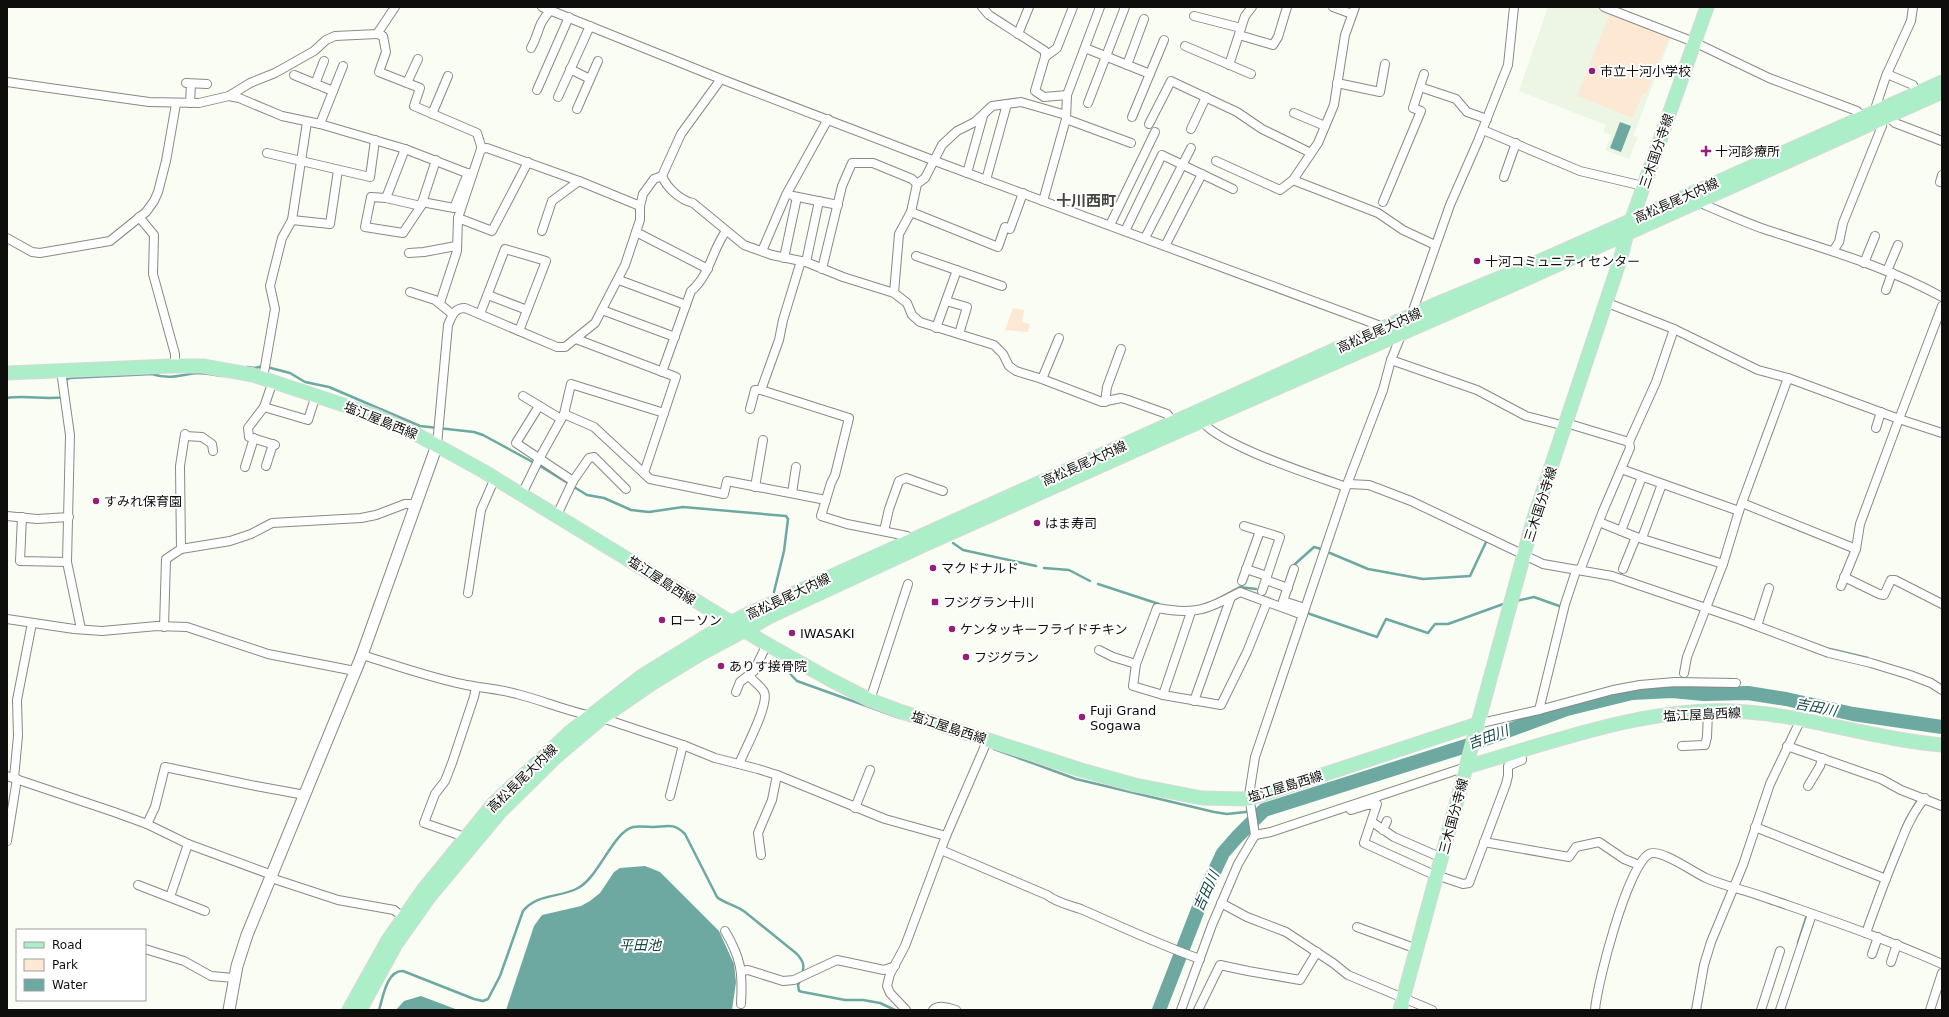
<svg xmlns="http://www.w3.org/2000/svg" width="1949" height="1017" font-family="'DejaVu Sans','Noto Sans JP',sans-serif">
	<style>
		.built { fill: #edf5e5 }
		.green { fill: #fce8d3 }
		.water { fill: #6da8a1 }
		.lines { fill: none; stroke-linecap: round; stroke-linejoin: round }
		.stream { stroke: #6da8a1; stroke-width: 2.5 }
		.river { stroke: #6da8a1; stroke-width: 14 }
		.minor-casing { stroke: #878b83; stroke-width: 10 }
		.tertiary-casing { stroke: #878b83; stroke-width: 13 }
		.primary-casing { stroke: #d8d9d8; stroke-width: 15 }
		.minor { stroke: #fff; stroke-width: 8 }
		.tertiary { stroke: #fff; stroke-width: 11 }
		.primary { stroke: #aceec8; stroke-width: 13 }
		.poi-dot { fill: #971e78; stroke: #fff; stroke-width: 1.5 }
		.labels { text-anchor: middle; stroke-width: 4; stroke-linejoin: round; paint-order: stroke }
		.poi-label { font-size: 13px; fill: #0e0f0c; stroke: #fff; text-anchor: start }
		.street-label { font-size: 13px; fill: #0e0f0c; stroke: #fff }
		.water-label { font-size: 14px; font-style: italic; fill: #144944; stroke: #fff }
		.quarter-label { font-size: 15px; font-weight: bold; fill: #43463f; stroke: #fff }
	</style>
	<rect width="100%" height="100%" fill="#f9fdf4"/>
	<path class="built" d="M1548,7H1596L1672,35L1633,136L1638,137L1629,159L1605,150L1611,135L1603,132L1606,125L1519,91Z"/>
	<g class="green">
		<path d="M1610,14L1669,37L1646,94L1643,93L1633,118L1577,96Z"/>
		<path d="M1013,308L1024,310L1022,322L1030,324L1028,332L1005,330Z"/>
	</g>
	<g class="water">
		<path d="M1620,122L1631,126L1621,152L1610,148Z"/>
		<path d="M645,866L660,872L719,931L734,964L736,982L732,1010H506L534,926L542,915L581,906L590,901L600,893L614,872L620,868Z"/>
		<path d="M421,996L458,1010H396L404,1001Z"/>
	</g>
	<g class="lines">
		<g class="stream">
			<path d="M247,367L255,368L263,366L290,373L305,382L329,387L420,426L474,432L483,435L540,466L587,495L604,498L631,510L649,512L683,507L786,516L788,519L784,551L774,592"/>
			<path d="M67,385L66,380L70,378L152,374C170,380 179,375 197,373C205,373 214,375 222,376"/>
			<path d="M7,398C26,395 45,400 64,397"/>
			<path d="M953,543L963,550L1036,566"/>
			<path d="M1330,553L1368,569L1423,579L1470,576L1487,540"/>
			<path d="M1294,565L1314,547L1321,549"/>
			<path d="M1044,568L1069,570L1090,581"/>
			<path d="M1098,584L1159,604"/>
			<path d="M1216,600L1240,587L1256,589"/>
			<path d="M1516,601L1534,597L1562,607"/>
			<path d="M1306,615L1307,613L1377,637L1386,619L1428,633L1435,624H1448L1506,603"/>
			<path d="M1830,649L1868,658"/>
			<path d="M778,661L797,681L900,718"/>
			<path d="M943,732L965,739"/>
			<path d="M994,749L1076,779L1214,812L1227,814L1264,810"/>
			<path d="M1901,831L1906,820L1918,800"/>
			<path d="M1891,855L1897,842"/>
			<path d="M1884,873L1887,866"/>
			<path d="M1798,943L1806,918"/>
			<path d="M801,979L798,985L799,991L803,992L845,1000H863L880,1003L895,1010"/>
			<path d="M379,1010C383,997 387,970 403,971L474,999L483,1001L488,999L500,976L523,911C538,893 560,898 578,888C599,877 613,832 633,827C639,826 648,827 654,827C669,826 674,823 685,834L717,897C725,904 736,905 745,912L797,954C803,961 805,965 802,974"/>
		</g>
		<path class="river" d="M1159,1010L1206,889L1223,853L1237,837L1264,810L1469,745L1567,709L1632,693L1672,691L1704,694L1748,693L1786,699L1853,714L1942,727"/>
		<defs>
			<g id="minor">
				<path d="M542,7L721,79L943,164L1386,328"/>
				<path d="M982,7L989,15L1045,51V57L1035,91L1044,97L1067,95"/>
				<path d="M1333,7L1352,14"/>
				<path d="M1604,7L1694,42L1769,78L1857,111L1865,119"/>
				<path d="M1194,16L1241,28"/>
				<path d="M377,34L383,36L386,52L379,72L420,88L414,106L477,133L482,149"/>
				<path d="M1018,34L1029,7"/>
				<path d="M1239,35L1273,45L1278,37L1287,7"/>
				<path d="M1185,46L1251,74"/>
				<path d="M531,48C540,32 537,24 551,10"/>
				<path d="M1085,48L1150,74"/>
				<path d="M1045,57L1057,48L1073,7"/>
				<path d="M1127,65L1144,19"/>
				<path d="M1229,65L1245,16L1252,7"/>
				<path d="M570,69L590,79"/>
				<path d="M1887,74L1913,85L1917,93"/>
				<path d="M294,75L333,91"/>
				<path d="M721,79L681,134L662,176C667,188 680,200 693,203L744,245L772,255L806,262L843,277L894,293L907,303L912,315L920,322L994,345L1003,354L1009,366L1016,371L1042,379L1102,402L1121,398L1128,400L1167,414L1176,425"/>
				<path d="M7,82L149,102L199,103L229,96L239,98L282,116L320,124L405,149L472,175"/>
				<path d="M186,83L207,84"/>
				<path d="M407,83L418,59"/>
				<path d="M1337,83L1380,92L1385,64"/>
				<path d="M315,84L324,61"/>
				<path d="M1420,87L1456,99L1467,112L1487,119"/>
				<path d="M537,90L569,17"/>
				<path d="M229,96L250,83L275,73L314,51L326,40L335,36L377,34L395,7"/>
				<path d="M558,97L590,26"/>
				<path d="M190,103L191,84"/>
				<path d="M1088,103L1125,7"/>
				<path d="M577,109L598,61"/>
				<path d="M1294,113L1325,126"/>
				<path d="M432,114L448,76"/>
				<path d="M1886,115L1895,123L1942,141"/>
				<path d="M1132,117L1164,40"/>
				<path d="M1066,119L1131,143"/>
				<path d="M320,124L343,66"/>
				<path d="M1149,124L1171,81L1237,112L1262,129L1311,153"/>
				<path d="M1191,129L1206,97"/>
				<path d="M1483,130L1580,171L1643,186"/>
				<path d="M267,153L370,177L375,140"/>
				<path d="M1216,161L1280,190L1293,180L1378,213L1403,230L1435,245"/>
				<path d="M967,173L983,116"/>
				<path d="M1504,177L1516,143"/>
				<path d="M986,180L1007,104"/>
				<path d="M1293,180L1318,143L1334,105L1345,35L1355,7"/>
				<path d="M1940,182L1942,175"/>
				<path d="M793,196L838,205"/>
				<path d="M371,197L386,198L421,206L403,233L365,227Z"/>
				<path d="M386,198L405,149"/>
				<path d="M1043,201L1066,119L1067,95L1100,7"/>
				<path d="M1700,201L1705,205C1724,213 1744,222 1764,229C1824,249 1886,266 1942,297"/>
				<path d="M422,202L454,208L468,173"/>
				<path d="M1383,202L1421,111L1413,108L1424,74"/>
				<path d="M421,206L436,160"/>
				<path d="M911,212L998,247L1005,227L1010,229L1023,193"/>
				<path d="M139,217L154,235L153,274L175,354V366"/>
				<path d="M458,218L492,231L528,162"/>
				<path d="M292,220L330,224L338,170"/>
				<path d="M1110,225L1155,132"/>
				<path d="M542,231L552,201L579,181"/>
				<path d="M1125,231L1162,155L1233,189"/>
				<path d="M636,232L708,269"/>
				<path d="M7,238L32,252L40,253L110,241L146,212L154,201L158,192L166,161L176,104"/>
				<path d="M1145,238L1191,148"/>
				<path d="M1165,246L1202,174"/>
				<path d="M762,251L786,195L828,119"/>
				<path d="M1833,251L1839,242L1843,223L1882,126L1876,106L1886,76L1911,21L1913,7"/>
				<path d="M409,253L424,252L456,246"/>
				<path d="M916,256L1002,286"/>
				<path d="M784,258L797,197"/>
				<path d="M806,262L819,201"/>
				<path d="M1864,263L1875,236"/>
				<path d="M822,269L842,186L852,163H873L912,179L917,184"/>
				<path d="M1887,271L1898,245"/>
				<path d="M619,280L686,305"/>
				<path d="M1886,290L1892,273"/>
				<path d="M410,292L435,300L452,314"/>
				<path d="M894,293L899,234L911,212L917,184L925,178L942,145L957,131L975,122L992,106L1021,102L1066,115"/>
				<path d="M488,295L527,310"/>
				<path d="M946,301L967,307L959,334"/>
				<path d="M1605,302L1674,329L1758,370L1788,378"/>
				<path d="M440,303L457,251L458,218L481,149L487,148L579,181L640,206"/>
				<path d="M602,310L675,337"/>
				<path d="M480,314L505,249L546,261L519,331"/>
				<path d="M1411,316L1450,205L1478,141L1508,65L1514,7"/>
				<path d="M936,328L957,270"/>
				<path d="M576,339L676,377L644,473"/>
				<path d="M1391,360L1477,390L1526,416L1565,426"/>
				<path d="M61,371L70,435L67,562L81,629"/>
				<path d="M662,372L691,291C710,275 712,250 726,231"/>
				<path d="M263,378L275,309L270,286L282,238L292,220L307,122"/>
				<path d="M1042,379L1059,338"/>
				<path d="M761,390L779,340L783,320L801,261"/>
				<path d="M523,396L561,419"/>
				<path d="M1105,402L1107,387L1121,349"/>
				<path d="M539,406L516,443L573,481L589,458L594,457L626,489"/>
				<path d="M264,407L273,381"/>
				<path d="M750,409L755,390H761L849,418L835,475L831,483L821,516L847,524L907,536L909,541"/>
				<path d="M564,414L594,427L650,479L724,494L727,481L826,500"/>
				<path d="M1200,418C1211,443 1318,477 1346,487"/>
				<path d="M1876,428L1881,412"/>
				<path d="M185,436L202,437L212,444L213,451"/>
				<path d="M1629,442L1656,382L1674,329"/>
				<path d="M275,445L249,437L248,428L264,407L308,420L316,395"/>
				<path d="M437,445L448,325C452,316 454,308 465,308L557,347H565L595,323L625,265L640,220V206L643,194L654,179L662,176"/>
				<path d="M266,466L273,444"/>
				<path d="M245,467L254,438"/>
				<path d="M1621,469L1739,511"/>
				<path d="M1348,484L1369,485L1411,501L1543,564L1612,576L1741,620L1829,653L1871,663L1910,675L1931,683L1942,690"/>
				<path d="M755,487L763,440"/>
				<path d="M792,493L796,467"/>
				<path d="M522,494L539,459L564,414L571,384L664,413"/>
				<path d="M1742,503L1856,549L1860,524L1899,419L1942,433"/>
				<path d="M557,515L573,481"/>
				<path d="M7,516L37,519L69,517"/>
				<path d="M22,517L20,561L67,562"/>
				<path d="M1599,522L1636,537L1723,564"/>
				<path d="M1244,526L1280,537L1262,591"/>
				<path d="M884,531L889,509L899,481L906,478L943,491"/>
				<path d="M1621,531L1642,477"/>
				<path d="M1642,538L1662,484"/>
				<path d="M181,549L230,541L251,534L272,523L361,518L376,515L405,504H416"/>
				<path d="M1246,569L1267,576"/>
				<path d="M1294,569L1283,601L1305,608"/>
				<path d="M1623,569L1636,537"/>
				<path d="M1844,577L1879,594L1884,595L1891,580H1895L1942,604"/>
				<path d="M1266,580L1288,588"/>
				<path d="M1242,581L1260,531"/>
				<path d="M1841,586L1856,549"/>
				<path d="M468,593L481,510L495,478"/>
				<path d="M1267,602L1247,652L1221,705L1163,695L1133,686L1136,664L1157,608C1195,615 1207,610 1240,592L1303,615"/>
				<path d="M7,619L74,629L102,631L157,626L187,627L268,654L355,671"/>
				<path d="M1757,626L1769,588"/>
				<path d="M164,627L166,559L181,549L180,466L185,434"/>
				<path d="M1099,650L1113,657L1136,664"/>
				<path d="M362,655C395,665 428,677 462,684C480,688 499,689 517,694C545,701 573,714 602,718L683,745L715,758L758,769L777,775L885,819L946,836"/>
				<path d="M1684,673L1687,657L1723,564L1739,511L1788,378L1899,419L1942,306"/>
				<path d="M736,692L740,682L754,671L767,644"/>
				<path d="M1163,695L1191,612"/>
				<path d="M870,700L908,584"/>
				<path d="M1194,701L1231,597"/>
				<path d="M1539,710L1565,604L1576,571L1581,568L1603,511L1630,448L1629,442L1566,423"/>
				<path d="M1477,724L1539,710L1613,690L1640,685L1675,682L1736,683"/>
				<path d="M1682,746L1705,745L1707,737L1708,712"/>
				<path d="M1787,746L1881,779L1901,790L1942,806"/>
				<path d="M739,764C744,751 770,704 764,692C761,686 753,681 749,676"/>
				<path d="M7,776L114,812L147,824L188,844L272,875"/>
				<path d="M14,778L18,736L17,700L32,623"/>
				<path d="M1808,786L1820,766L1822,758"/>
				<path d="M670,796L683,745"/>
				<path d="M1348,807L1351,810L1367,805L1377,804L1364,843L1430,873L1463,884L1469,883L1506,784L1508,776V766L1522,760L1521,751"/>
				<path d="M855,808L870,770"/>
				<path d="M1372,822L1394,837L1442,858"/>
				<path d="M147,824L155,807L165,767L256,786L305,795"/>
				<path d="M1755,827L1886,879"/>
				<path d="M1383,830L1387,821"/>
				<path d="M1255,835L1271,832L1466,767"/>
				<path d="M465,837L424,823L435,794L445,781L452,763L474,697L476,687"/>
				<path d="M7,841L17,779"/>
				<path d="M1484,842L1569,857L1576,847L1599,842L1624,859L1639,865"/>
				<path d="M941,850L1047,895C1059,904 1071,905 1083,910C1122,927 1160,945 1200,959"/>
				<path d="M761,855L758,833L772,800L777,775"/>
				<path d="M271,878L338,900L394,910L404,918"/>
				<path d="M138,885L205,911"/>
				<path d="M170,897L188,844"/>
				<path d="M1221,903L1247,917L1286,932L1333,963L1348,975L1432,1010"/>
				<path d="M1357,927L1417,949"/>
				<path d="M725,931C741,958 743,972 741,1004"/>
				<path d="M1866,933C1876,905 1886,877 1898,849C1905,831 1912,813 1925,798"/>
				<path d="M145,949L184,961L211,976L234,978"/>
				<path d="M1872,954L1878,937"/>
				<path d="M1891,962L1897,944"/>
				<path d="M742,971L748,970L783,981L794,980L837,960L884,970L895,966"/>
				<path d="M906,1010L890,993L887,986L890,974L905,946L946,836L988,739"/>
				<path d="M933,1010C939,1004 948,1008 956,1010"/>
				<path d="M1181,1010L1212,925L1238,864L1255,835L1249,795L1255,757L1346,487L1383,390L1391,360L1402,333"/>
				<path d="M1198,1010L1220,965L1248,971L1300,980L1317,952"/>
				<path d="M1595,1010C1597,984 1627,867 1649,854C1661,848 1694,873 1706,878C1724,886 1745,890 1764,897C1824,918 1884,938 1942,964"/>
				<path d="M1696,1010L1704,965L1711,942L1743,865L1770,784L1801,719"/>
				<path d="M1761,1010L1780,951"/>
				<path d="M1780,1010L1812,914"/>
				<path d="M1930,1010L1942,973"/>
			</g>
			<path id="tertiary" d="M229,1010L237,966L247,935L362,655L437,445"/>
			<g id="primary">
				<path d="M7,373L170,366H203L253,375L374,415L416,434L483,471L765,643L829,679L870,700L902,712L1081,770L1135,785L1202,798L1249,799L1477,724"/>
				<path d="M1466,767C1550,743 1645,707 1733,711C1804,714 1871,739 1942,745"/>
				<path d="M349,1010L388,940L423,890L494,803L570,732L642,676L715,631L752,612L1434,305L1531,265L1942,82"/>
				<path d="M360,1010L396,944L430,896L501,811L557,756L602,718L651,684L697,656L773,615L924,545L1163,438L1508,287L1942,92"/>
				<path d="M1400,1010L1533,521L1621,257L1627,233L1707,7"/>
			</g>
		</defs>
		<use href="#minor" class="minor-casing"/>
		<use href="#tertiary" class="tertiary-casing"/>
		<use href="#primary" class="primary-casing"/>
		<use href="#minor" class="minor"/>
		<use href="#tertiary" class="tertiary"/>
		<use href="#primary" class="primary"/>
	</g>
	<g class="poi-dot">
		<circle cx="1592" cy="71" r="4"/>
		<path d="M1704 145h4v4h4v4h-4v4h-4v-4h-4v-4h4z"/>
		<circle cx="1477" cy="261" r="4"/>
		<circle cx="96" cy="501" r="4"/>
		<circle cx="1037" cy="523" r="4"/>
		<circle cx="933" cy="568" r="4"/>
		<rect x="931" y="598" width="8" height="8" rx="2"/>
		<circle cx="662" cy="620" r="4"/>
		<circle cx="952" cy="629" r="4"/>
		<circle cx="792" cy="633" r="4"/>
		<circle cx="966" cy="657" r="4"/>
		<circle cx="721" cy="666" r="4"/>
		<circle cx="1082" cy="717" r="4"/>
	</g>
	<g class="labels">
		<g class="poi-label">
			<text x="1600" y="76">市立十河小学校</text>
			<text x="1715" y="156">十河診療所</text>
			<text x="1485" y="266">十河コミュニティセンター</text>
			<text x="104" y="506">すみれ保育園</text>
			<text x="1045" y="528">はま寿司</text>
			<text x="941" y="573">マクドナルド</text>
			<text x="943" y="607">フジグラン十川</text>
			<text x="670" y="625">ローソン</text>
			<text x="960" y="634">ケンタッキーフライドチキン</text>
			<text x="800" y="638">IWASAKI</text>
			<text x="974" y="662">フジグラン</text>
			<text x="729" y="671">ありす接骨院</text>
			<text x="1090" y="715">Fuji Grand<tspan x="1090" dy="15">Sogawa</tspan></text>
		</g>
		<g class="street-label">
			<text transform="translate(1656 151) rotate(-71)" y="5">三木国分寺線</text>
			<text transform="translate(1676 200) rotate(-24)" y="5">高松長尾大内線</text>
			<text transform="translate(1379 330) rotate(-24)" y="5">高松長尾大内線</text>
			<text transform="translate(381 420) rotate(22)" y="5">塩江屋島西線</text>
			<text transform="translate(1084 463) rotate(-24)" y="5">高松長尾大内線</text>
			<text transform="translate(1540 504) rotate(-72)" y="5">三木国分寺線</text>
			<text transform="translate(662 580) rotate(33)" y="5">塩江屋島西線</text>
			<text transform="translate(788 596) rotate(-25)" y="5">高松長尾大内線</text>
			<text transform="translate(1702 714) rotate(-3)" y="5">塩江屋島西線</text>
			<text transform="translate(949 727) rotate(18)" y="5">塩江屋島西線</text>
			<text transform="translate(522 778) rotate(-44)" y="5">高松長尾大内線</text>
			<text transform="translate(1285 786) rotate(-17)" y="5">塩江屋島西線</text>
			<text transform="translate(1453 816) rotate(-75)" y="5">三木国分寺線</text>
		</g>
		<g class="water-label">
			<text transform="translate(1816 707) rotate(11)" y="5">吉田川</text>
			<text transform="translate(1488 737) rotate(-20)" y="5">吉田川</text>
			<text transform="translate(1206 891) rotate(-66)" y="5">吉田川</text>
			<text x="640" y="950">平田池</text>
		</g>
		<g class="quarter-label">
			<text x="1086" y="206">十川西町</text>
		</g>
	</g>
	<rect width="1949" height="1017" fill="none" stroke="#0e0f0c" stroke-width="16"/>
	<rect x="16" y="929" width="130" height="72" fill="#ffffff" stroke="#9f9f9e"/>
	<rect x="24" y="942" width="20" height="6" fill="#aceec8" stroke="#9f9f9e"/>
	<text x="52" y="949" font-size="12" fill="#0e0f0c">Road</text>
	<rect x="24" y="959" width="20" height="12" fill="#fce8d3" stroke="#9f9f9e"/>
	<text x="52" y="969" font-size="12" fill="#0e0f0c">Park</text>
	<rect x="24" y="979" width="20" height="12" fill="#6da8a1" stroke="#9f9f9e"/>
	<text x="52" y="989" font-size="12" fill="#0e0f0c">Water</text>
</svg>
